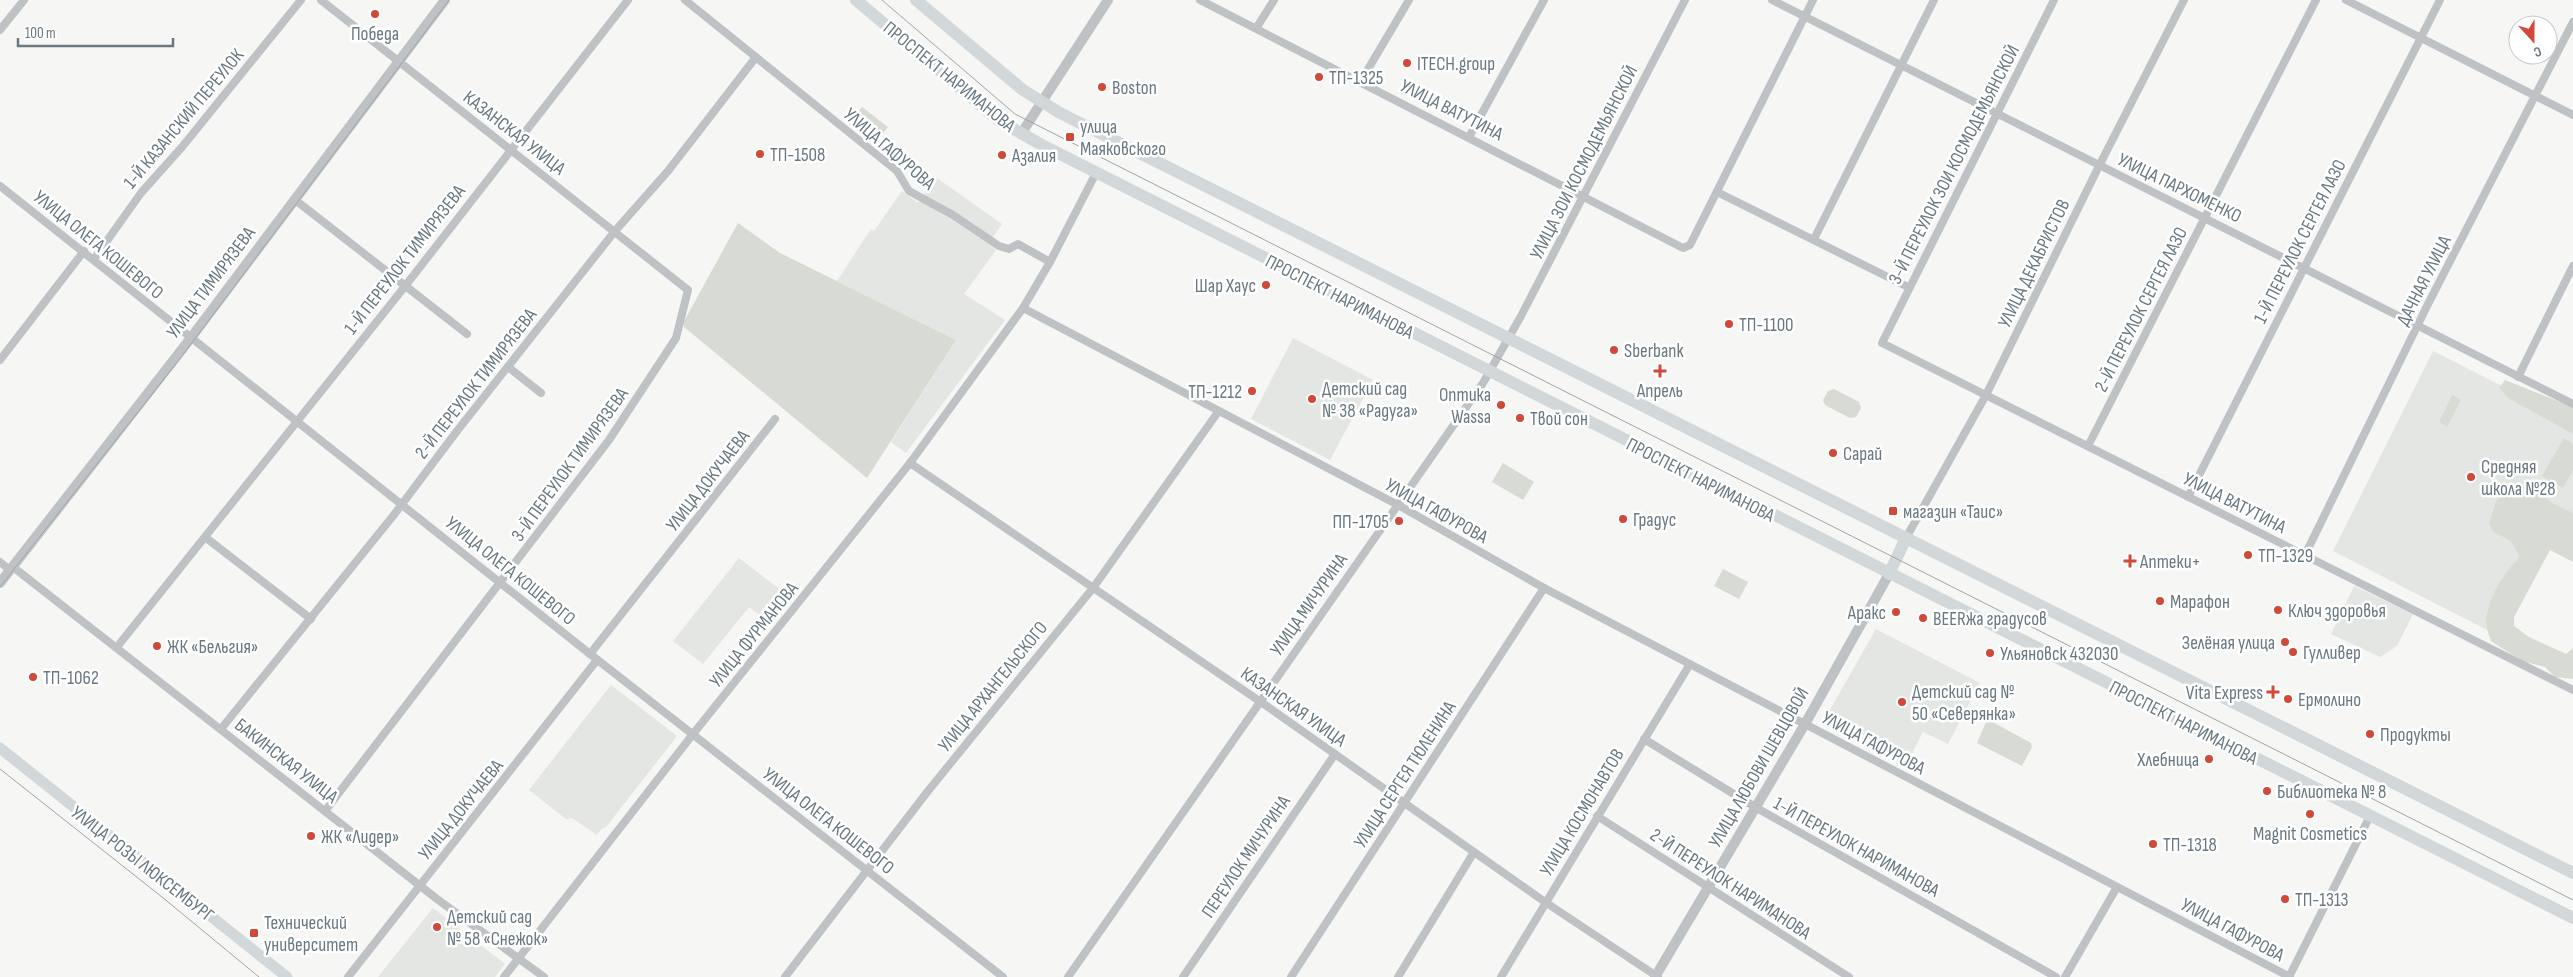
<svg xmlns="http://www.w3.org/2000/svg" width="2573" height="977" font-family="'Sofia Sans Condensed',sans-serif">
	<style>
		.built { fill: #e4e6e4 }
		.green { fill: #d7dbd3 }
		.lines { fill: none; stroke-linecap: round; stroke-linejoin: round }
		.minor { stroke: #bec2c5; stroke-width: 8 }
		.tertiary { stroke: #bec2c5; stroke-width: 10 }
		.secondary { stroke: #d2d8d9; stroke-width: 11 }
		.primary { stroke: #d2d8d9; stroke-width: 12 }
		.tram { stroke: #9ea5a9; stroke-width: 1 }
		.poi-dot { fill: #d14939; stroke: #fff; stroke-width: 2 }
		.labels { text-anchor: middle; stroke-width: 5; stroke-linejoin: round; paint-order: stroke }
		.poi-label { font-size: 19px; fill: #687981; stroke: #fff; text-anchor: start }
		.street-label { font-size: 19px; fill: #687981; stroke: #fff }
	</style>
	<rect width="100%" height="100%" fill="#f6f6f4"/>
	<g class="built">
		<path d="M937,178L1002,224L989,243L996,250L964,294L1005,320L906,453L891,442L956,340L837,281L871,229L874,231L902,191L918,203Z"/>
		<path d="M1293,338L1373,380L1330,460L1251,419Z"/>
		<path d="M2433,351L2573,422V525L2551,514L2493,633L2333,551Z"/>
		<path d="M739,558L787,595L767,621L749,607L703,664L673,641Z"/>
		<path d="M2354,586L2413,614L2397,646L2380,657L2331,634Z"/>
		<path d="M1876,629L1980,683L1948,744L1923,732L1906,765L1823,722Z"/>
		<path d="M611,685L677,736L606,827L601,829L597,835L572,818L566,819L529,790Z"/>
		<path d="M433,908L505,964L495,977H378Z"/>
	</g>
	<g class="green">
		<path d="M862,107L888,127L874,144L849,124Z"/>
		<path d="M738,223L780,253L956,340L867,478L684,327L683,323Z"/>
		<path d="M2505,380L2573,407V434L2508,398L2499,388Z"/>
		<path d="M1834,389L1859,402L1861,408L1856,417L1850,418L1825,405L1823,400L1828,391Z"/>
		<path d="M2452,395L2461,400L2447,427L2439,422Z"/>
		<path d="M2564,438L2573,444V470L2563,488L2542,476Z"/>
		<path d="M1503,463L1534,482L1523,500L1492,482Z"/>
		<path d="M2529,485L2533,486L2552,503L2573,513V562L2550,550L2514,617V626L2529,637L2566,654L2573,648V679L2555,677L2545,667L2522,661L2491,641C2489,635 2486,627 2486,621C2489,596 2503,574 2520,557L2511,541L2494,532L2489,524L2496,501L2499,497L2514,496L2520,489Z"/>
		<path d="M1723,569L1748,582L1739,599L1714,586Z"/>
		<path d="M1989,720L2031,743L2032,747L2022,766L1977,743L1986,722Z"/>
	</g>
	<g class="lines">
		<g class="minor">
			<path d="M321,0L688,290L676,338L609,440L325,811"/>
			<path d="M685,0L897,171L909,191L953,215L999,246L1009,249L1018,244L1050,262L1023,308L1398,505L1544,588L2290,977"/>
			<path d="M1200,0L1683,248L1690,245L1813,0"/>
			<path d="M1772,0L2573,404"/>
			<path d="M2054,0L1882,343L2573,690"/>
			<path d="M2346,0L2573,115"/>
			<path d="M1257,27L1274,0"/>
			<path d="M0,30L24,0"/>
			<path d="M1361,81L1409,0"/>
			<path d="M1469,137L1544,0"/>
			<path d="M0,186L590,654L1003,977"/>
			<path d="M1717,192L1908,287"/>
			<path d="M294,199L467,334"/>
			<path d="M1814,239L1934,0"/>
			<path d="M94,259L141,193L182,147L301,0"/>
			<path d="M1050,262L1096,173"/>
			<path d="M0,360L84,251"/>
			<path d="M508,367L541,393"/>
			<path d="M2518,377L2573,266"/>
			<path d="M2088,446L2316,0"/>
			<path d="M910,463L1271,709L1545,902L1658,977"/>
			<path d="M2188,497L2440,0"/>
			<path d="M205,537L311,619"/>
			<path d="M1906,538L1986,395L2099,166L2184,0"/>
			<path d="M2305,555L2427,306L2573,22"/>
			<path d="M0,562L10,570"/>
			<path d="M13,567L437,899L544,977"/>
			<path d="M117,647L406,285L628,0"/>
			<path d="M590,654L775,419"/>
			<path d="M221,729L393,516L457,431L615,231L668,171L756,57"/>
			<path d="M1644,739L1755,807L2056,977"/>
			<path d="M1597,816L1849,977"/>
			<path d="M348,977L597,660"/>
			<path d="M504,977L693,734L910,463L1023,308"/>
			<path d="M785,977L928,791L1093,588L1218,412"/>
			<path d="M1068,977L1483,383L1521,316L1685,0"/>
			<path d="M1183,977L1335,754"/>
			<path d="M1291,977L1544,588"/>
			<path d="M1398,977L1474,852"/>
			<path d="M1501,977L1690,664"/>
			<path d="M2065,977L2117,887"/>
			<path d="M2289,977L2370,816"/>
		</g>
		<g class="tertiary">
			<path d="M1021,134L1108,0"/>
			<path d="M0,583L190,339L445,0"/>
			<path d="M1655,977L1805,724L1889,574"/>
		</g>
		<path class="secondary" d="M0,748L287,977"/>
		<g class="primary">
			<path d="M856,0L998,120L1042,145L2573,918"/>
			<path d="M916,0L1023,90L1060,113L2573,873"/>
			<path d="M1889,574L1906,538"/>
		</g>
		<g class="tram">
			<path d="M882,0L1015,114L2573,900"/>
			<path d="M0,587L179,360L449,0"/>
			<path d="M0,769L162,897L259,977"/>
		</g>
	</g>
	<g class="poi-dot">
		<circle cx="375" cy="14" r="5"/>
		<circle cx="1407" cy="63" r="5"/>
		<circle cx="1319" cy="77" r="5"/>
		<circle cx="1102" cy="87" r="5"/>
		<rect x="1065" y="132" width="10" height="10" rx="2.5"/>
		<circle cx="760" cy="154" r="5"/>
		<circle cx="1002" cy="155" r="5"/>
		<circle cx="1266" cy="285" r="5"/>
		<circle cx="1729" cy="324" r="5"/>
		<circle cx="1614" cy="350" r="5"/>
		<path d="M1657.5 363.5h5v5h5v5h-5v5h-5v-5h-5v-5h5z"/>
		<circle cx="1252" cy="391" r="5"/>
		<circle cx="1312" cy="399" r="5"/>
		<circle cx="1501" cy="405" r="5"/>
		<circle cx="1520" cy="418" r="5"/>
		<circle cx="1833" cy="453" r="5"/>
		<circle cx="2471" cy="477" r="5"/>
		<rect x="1888" y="506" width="10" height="10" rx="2.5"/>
		<circle cx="1623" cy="519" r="5"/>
		<circle cx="1399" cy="521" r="5"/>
		<circle cx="2248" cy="555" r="5"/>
		<path d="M2127.5 553.5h5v5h5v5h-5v5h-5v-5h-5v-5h5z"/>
		<circle cx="2160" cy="601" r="5"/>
		<circle cx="2278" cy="610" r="5"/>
		<circle cx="1896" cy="612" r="5"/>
		<circle cx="1923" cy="618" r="5"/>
		<circle cx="2285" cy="642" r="5"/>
		<circle cx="157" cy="646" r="5"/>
		<circle cx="2293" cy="652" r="5"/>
		<circle cx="1990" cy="653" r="5"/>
		<circle cx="33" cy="677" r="5"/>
		<path d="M2270.5 684.5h5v5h5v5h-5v5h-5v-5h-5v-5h5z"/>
		<circle cx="2288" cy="699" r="5"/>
		<circle cx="1902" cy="702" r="5"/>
		<circle cx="2370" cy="734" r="5"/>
		<circle cx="2209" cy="759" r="5"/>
		<circle cx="2267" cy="791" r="5"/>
		<circle cx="2310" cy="814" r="5"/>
		<circle cx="311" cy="836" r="5"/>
		<circle cx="2153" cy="844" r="5"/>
		<circle cx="2285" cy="899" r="5"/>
		<circle cx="437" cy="927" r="5"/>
		<rect x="249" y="928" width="10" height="10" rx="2.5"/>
	</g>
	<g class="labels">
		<g class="poi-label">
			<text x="375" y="40" text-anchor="middle">Победа</text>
			<text x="1417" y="70">ITECH.group</text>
			<text x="1329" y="84">ТП-1325</text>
			<text x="1112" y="94">Boston</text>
			<text x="1080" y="133">улица<tspan x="1080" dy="22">Маяковского</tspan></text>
			<text x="770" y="161">ТП-1508</text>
			<text x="1012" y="162">Азалия</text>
			<text x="1256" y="292" text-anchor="end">Шар Хаус</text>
			<text x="1739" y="331">ТП-1100</text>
			<text x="1624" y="357">Sberbank</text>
			<text x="1322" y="395">Детский сад<tspan x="1322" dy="22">№ 38 «Радуга»</tspan></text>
			<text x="1660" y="397" text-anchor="middle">Апрель</text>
			<text x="1242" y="398" text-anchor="end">ТП-1212</text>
			<text x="1491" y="401" text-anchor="end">Оптика<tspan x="1491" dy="22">Wassa</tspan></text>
			<text x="1530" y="425">Твой сон</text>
			<text x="1843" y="460">Сарай</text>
			<text x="2481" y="473">Средняя<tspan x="2481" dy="22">школа №28</tspan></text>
			<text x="1903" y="518">магазин «Таис»</text>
			<text x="1633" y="526">Градус</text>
			<text x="1389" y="528" text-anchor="end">ПП-1705</text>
			<text x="2258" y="562">ТП-1329</text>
			<text x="2140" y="568">Аптеки+</text>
			<text x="2170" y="608">Марафон</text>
			<text x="2288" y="617">Ключ здоровья</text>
			<text x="1886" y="619" text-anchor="end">Аракс</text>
			<text x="1933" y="625">BEERжа градусов</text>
			<text x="2275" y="649" text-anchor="end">Зелёная улица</text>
			<text x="167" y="653">ЖК «Бельгия»</text>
			<text x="2303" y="659">Гулливер</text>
			<text x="2000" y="660">Ульяновск 432030</text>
			<text x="43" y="684">ТП-1062</text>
			<text x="1912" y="698">Детский сад №<tspan x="1912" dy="22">50 «Северянка»</tspan></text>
			<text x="2263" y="699" text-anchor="end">Vita Express</text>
			<text x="2298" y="706">Ермолино</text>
			<text x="2380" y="741">Продукты</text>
			<text x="2199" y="766" text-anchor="end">Хлебница</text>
			<text x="2277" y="798">Библиотека № 8</text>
			<text x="2310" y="840" text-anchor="middle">Magnit Cosmetics</text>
			<text x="321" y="843">ЖК «Лидер»</text>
			<text x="2163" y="851">ТП-1318</text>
			<text x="2295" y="906">ТП-1313</text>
			<text x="447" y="923">Детский сад<tspan x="447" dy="22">№ 58 «Снежок»</tspan></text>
			<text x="264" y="929">Технический<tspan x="264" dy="22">университет</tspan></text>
		</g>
		<g class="street-label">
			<text transform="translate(950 76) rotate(39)" y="7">ПРОСПЕКТ НАРИМАНОВА</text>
			<text transform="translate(1452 109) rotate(27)" y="7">УЛИЦА ВАТУТИНА</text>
			<text transform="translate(183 118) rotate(-50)" y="7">1-Й КАЗАНСКИЙ ПЕРЕУЛОК</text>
			<text transform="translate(515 132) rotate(38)" y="7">КАЗАНСКАЯ УЛИЦА</text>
			<text transform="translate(890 148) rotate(41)" y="7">УЛИЦА ГАФУРОВА</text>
			<text transform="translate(1583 162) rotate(-63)" y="7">УЛИЦА ЗОИ КОСМОДЕМЬЯНСКОЙ</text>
			<text transform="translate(1953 164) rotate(-63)" y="7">3-Й ПЕРЕУЛОК ЗОИ КОСМОДЕМЬЯНСКОЙ</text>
			<text transform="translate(2180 187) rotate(26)" y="7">УЛИЦА ПАРХОМЕНКО</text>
			<text transform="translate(2299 241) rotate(-63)" y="7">1-Й ПЕРЕУЛОК СЕРГЕЯ ЛАЗО</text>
			<text transform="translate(99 244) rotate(39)" y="7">УЛИЦА ОЛЕГА КОШЕВОГО</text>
			<text transform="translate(404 259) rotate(-52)" y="7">1-Й ПЕРЕУЛОК ТИМИРЯЗЕВА</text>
			<text transform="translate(2033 263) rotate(-64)" y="7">УЛИЦА ДЕКАБРИСТОВ</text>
			<text transform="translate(2423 280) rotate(-63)" y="7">ДАЧНАЯ УЛИЦА</text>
			<text transform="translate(210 282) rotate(-53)" y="7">УЛИЦА ТИМИРЯЗЕВА</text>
			<text transform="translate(1340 296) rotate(27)" y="7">ПРОСПЕКТ НАРИМАНОВА</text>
			<text transform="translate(2140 309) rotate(-63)" y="7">2-Й ПЕРЕУЛОК СЕРГЕЯ ЛАЗО</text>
			<text transform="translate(475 383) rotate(-52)" y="7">2-Й ПЕРЕУЛОК ТИМИРЯЗЕВА</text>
			<text transform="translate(569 464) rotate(-54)" y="7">3-Й ПЕРЕУЛОК ТИМИРЯЗЕВА</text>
			<text transform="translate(1701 479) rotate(27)" y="7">ПРОСПЕКТ НАРИМАНОВА</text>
			<text transform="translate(707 480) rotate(-52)" y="7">УЛИЦА ДОКУЧАЕВА</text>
			<text transform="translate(2235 502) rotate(27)" y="7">УЛИЦА ВАТУТИНА</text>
			<text transform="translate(1437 510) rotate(29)" y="7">УЛИЦА ГАФУРОВА</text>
			<text transform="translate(511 570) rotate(39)" y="7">УЛИЦА ОЛЕГА КОШЕВОГО</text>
			<text transform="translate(1308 604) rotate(-55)" y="7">УЛИЦА МИЧУРИНА</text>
			<text transform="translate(753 634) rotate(-51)" y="7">УЛИЦА ФУРМАНОВА</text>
			<text transform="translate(992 686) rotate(-51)" y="7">УЛИЦА АРХАНГЕЛЬСКОГО</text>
			<text transform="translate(1294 706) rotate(35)" y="7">КАЗАНСКАЯ УЛИЦА</text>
			<text transform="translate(2184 722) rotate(27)" y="7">ПРОСПЕКТ НАРИМАНОВА</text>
			<text transform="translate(1874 742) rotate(28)" y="7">УЛИЦА ГАФУРОВА</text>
			<text transform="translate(287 760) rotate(38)" y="7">БАКИНСКАЯ УЛИЦА</text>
			<text transform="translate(1758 767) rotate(-60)" y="7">УЛИЦА ЛЮБОВИ ШЕВЦОВОЙ</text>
			<text transform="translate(1404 774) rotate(-57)" y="7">УЛИЦА СЕРГЕЯ ТЮЛЕНИНА</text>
			<text transform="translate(460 809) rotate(-51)" y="7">УЛИЦА ДОКУЧАЕВА</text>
			<text transform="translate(1581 812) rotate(-59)" y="7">УЛИЦА КОСМОНАВТОВ</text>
			<text transform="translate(829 820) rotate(38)" y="7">УЛИЦА ОЛЕГА КОШЕВОГО</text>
			<text transform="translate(1857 846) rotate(29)" y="7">1-Й ПЕРЕУЛОК НАРИМАНОВА</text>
			<text transform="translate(1245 856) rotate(-56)" y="7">ПЕРЕУЛОК МИЧУРИНА</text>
			<text transform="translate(143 863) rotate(38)" y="7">УЛИЦА РОЗЫ ЛЮКСЕМБУРГ</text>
			<text transform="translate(1731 883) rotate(33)" y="7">2-Й ПЕРЕУЛОК НАРИМАНОВА</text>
			<text transform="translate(2233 929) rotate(28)" y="7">УЛИЦА ГАФУРОВА</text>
		</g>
	</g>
	<g transform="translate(2533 40) rotate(159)"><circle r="24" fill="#ffffff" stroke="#c3c9cd"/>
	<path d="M0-4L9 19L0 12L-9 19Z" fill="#d14939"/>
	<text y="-8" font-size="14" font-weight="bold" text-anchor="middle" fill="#687981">С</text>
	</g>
	<path d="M18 38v8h155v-8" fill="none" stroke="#687981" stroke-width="2.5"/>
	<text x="25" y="38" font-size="15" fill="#687981" stroke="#ffffff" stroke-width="4" paint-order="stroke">100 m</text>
</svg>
